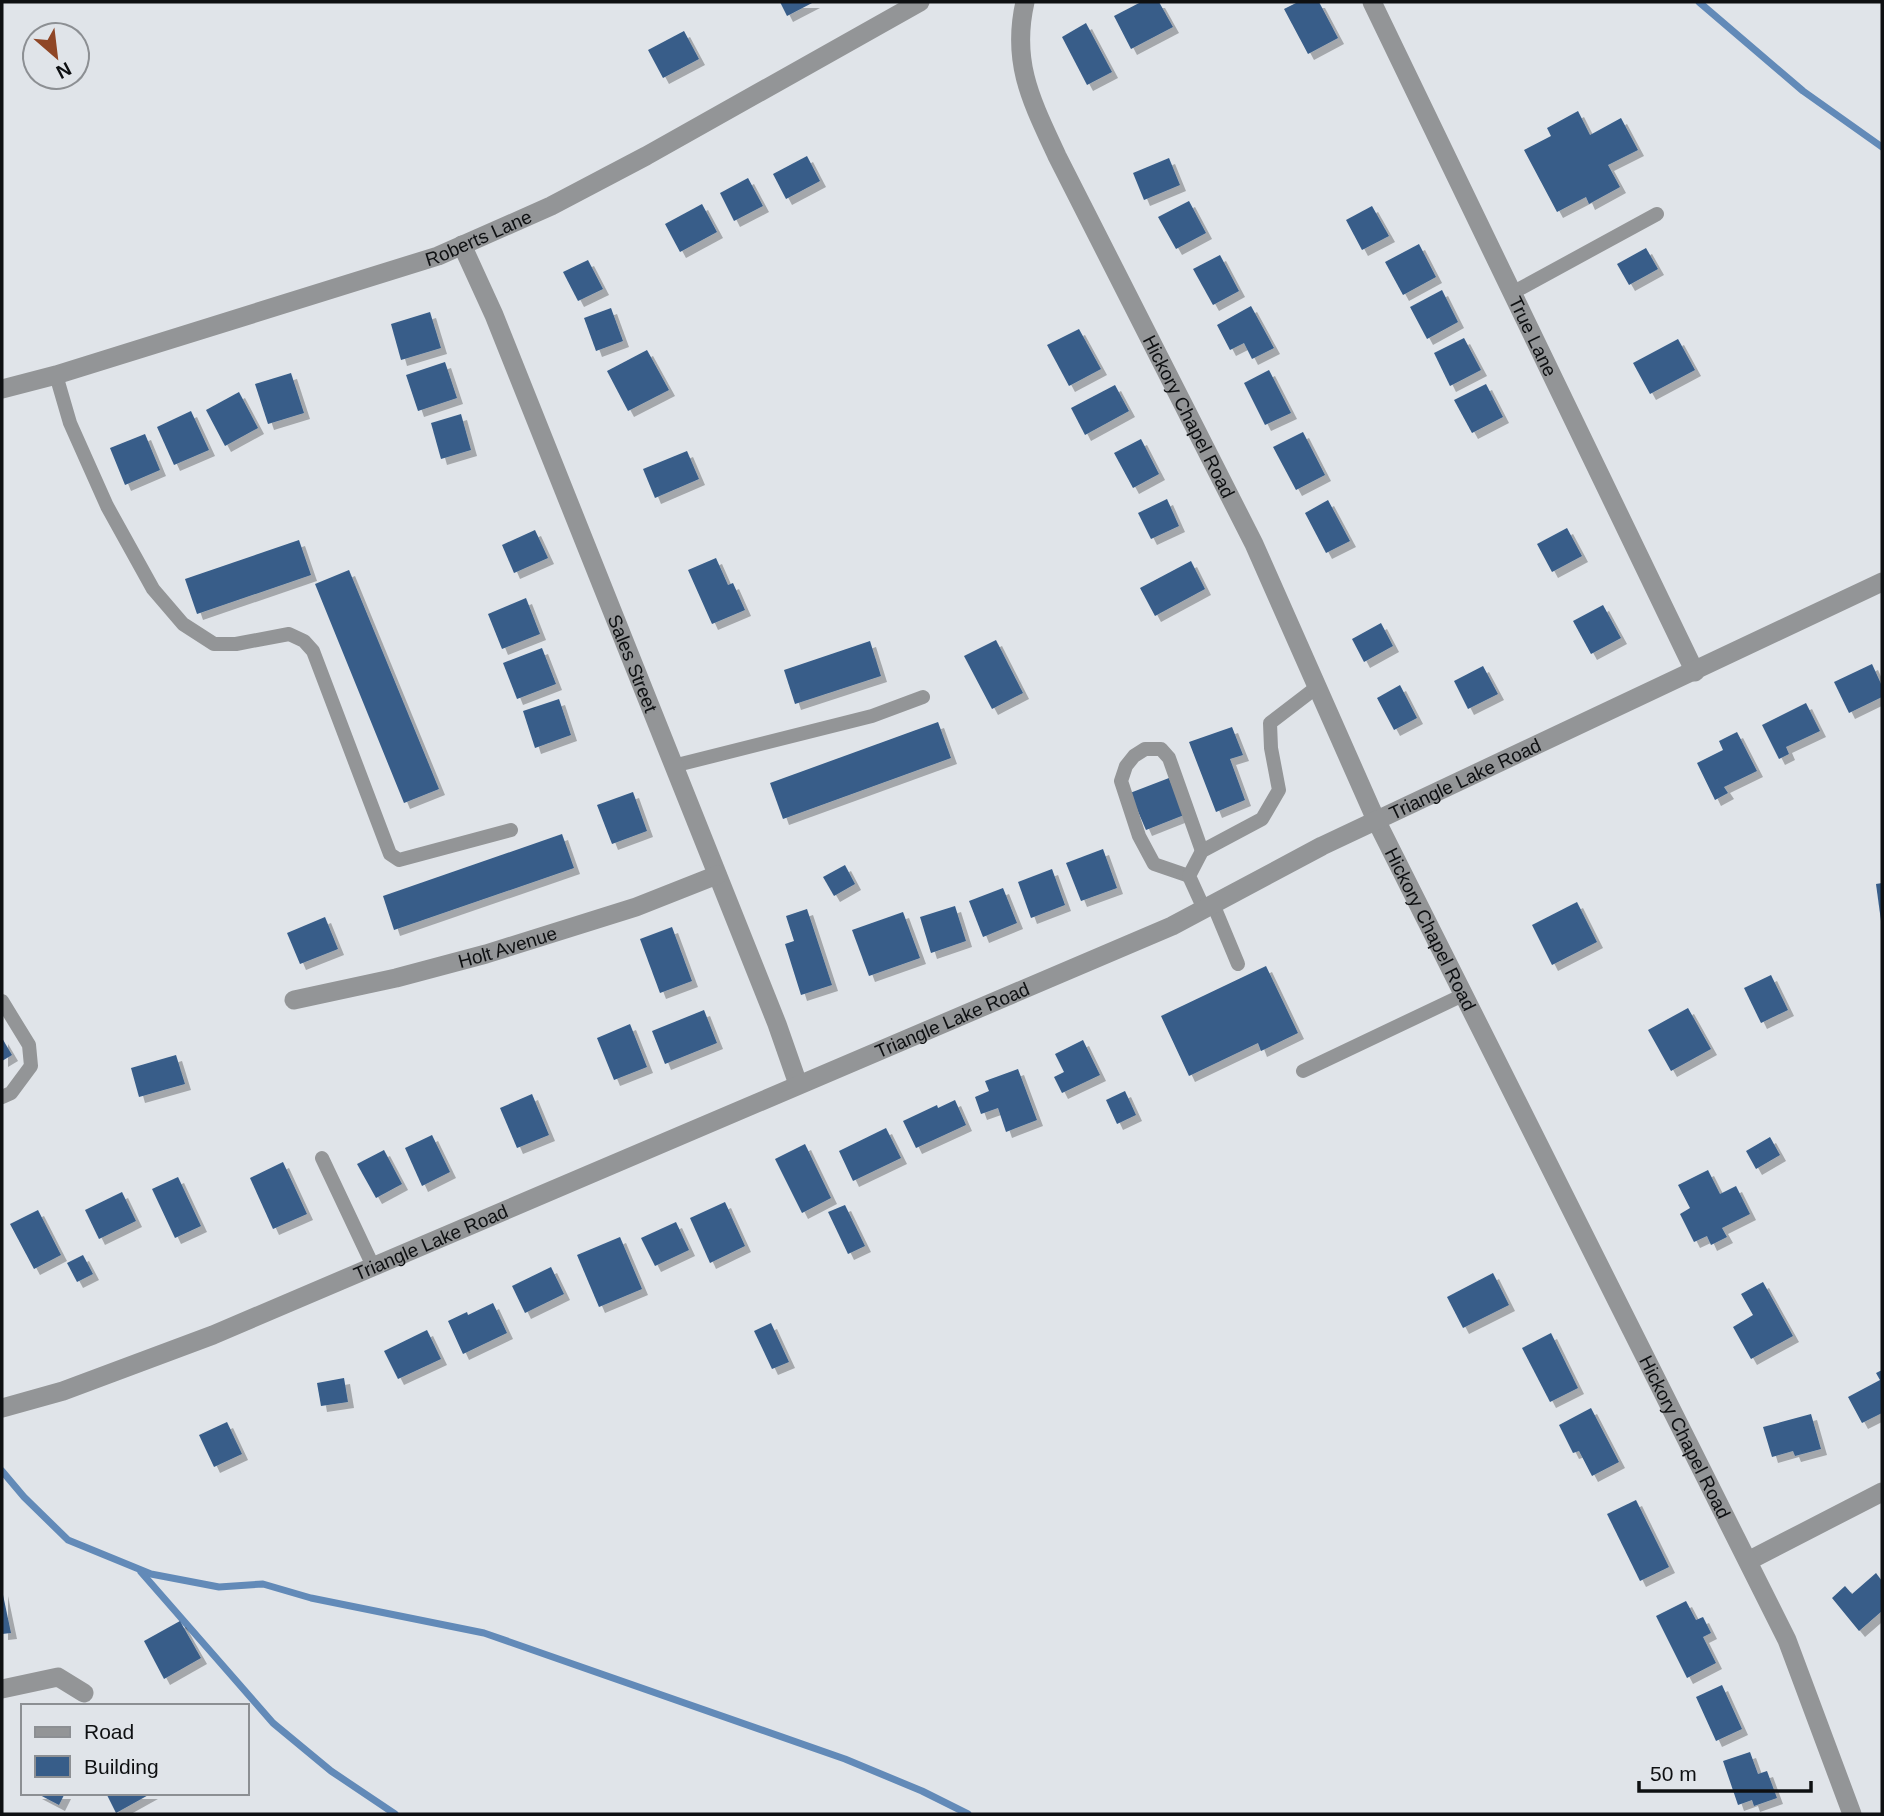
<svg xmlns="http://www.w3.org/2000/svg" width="1884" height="1816" font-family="Arial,sans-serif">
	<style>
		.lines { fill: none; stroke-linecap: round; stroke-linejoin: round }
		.stream { stroke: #628ab8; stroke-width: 7 }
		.building { fill: #375d89; filter: url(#shadow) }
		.service { stroke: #939597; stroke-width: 14 }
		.minor { stroke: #939597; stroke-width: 19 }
		.tertiary { stroke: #939597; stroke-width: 19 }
		.labels { text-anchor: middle; stroke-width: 7; stroke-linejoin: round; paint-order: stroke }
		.street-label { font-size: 19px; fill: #0e1012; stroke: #e0e4e9 }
	</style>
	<defs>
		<filter id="shadow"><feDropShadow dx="6" dy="6" stdDeviation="0" flood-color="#0004"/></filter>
	</defs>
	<rect width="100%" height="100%" fill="#e0e4e9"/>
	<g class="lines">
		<g class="stream">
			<path d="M1699,2L1803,91L1882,147"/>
			<path d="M2,1471L24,1497L68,1540L151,1574L219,1587L263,1584L311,1598L484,1633L845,1759L922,1791L968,1814"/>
			<path d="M141,1572L273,1723L331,1771L395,1814"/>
		</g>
	</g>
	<g class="building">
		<path d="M780,2H814L787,16Z"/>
		<path d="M1141,2H1159L1173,27L1131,49L1114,16Z"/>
		<path d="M1298,2H1319L1338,38L1308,54L1284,9Z"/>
		<path d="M1086,23L1112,72L1087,85L1062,37Z"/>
		<path d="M684,31L699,59L663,78L648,50Z"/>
		<path d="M1578,111L1590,135L1621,118L1638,150L1608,165L1620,187L1589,204L1586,197L1557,212L1524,150L1551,136L1547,128Z"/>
		<path d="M807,156L820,181L786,199L773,174Z"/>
		<path d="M1169,158L1180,185L1144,200L1133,173Z"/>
		<path d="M748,178L763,206L734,221L720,193Z"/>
		<path d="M1189,201L1206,233L1176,249L1158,217Z"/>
		<path d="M702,204L717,232L680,252L665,224Z"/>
		<path d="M1372,206L1389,236L1362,250L1346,220Z"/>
		<path d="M1419,244L1436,277L1403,295L1385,262Z"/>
		<path d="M1646,248L1658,269L1629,285L1617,264Z"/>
		<path d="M1220,255L1239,291L1213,305L1193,269Z"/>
		<path d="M588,260L603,289L578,301L563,272Z"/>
		<path d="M1442,290L1458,322L1427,339L1410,307Z"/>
		<path d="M1251,306L1274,348L1252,359L1244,343L1230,350L1217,325Z"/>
		<path d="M611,308L623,341L596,351L584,318Z"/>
		<path d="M430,312L441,348L401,360L391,324Z"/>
		<path d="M1079,329L1101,369L1069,386L1047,345Z"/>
		<path d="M1464,338L1481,370L1450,386L1434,353Z"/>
		<path d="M1678,339L1695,370L1650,394L1633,363Z"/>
		<path d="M647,350L669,390L628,411L607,371Z"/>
		<path d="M445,362L457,398L418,411L406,375Z"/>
		<path d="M1269,370L1291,413L1265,425L1244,383Z"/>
		<path d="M291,373L304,413L268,424L255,384Z"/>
		<path d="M1486,384L1503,417L1472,433L1454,400Z"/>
		<path d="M1115,385L1129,411L1085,435L1071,408Z"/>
		<path d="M239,392L258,428L225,446L206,410Z"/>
		<path d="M191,411L209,450L174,465L157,427Z"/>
		<path d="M461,414L471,450L441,459L431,423Z"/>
		<path d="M1303,432L1325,475L1296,490L1273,447Z"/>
		<path d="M145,434L160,470L125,485L110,448Z"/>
		<path d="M1141,439L1159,474L1133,488L1114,453Z"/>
		<path d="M687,451L699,479L655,498L643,469Z"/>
		<path d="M1167,499L1179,526L1151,539L1138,513Z"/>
		<path d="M1328,500L1350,541L1326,553L1305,513Z"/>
		<path d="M1567,528L1582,556L1552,572L1537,544Z"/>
		<path d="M535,530L548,558L514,573L502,545Z"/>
		<path d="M299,540L311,575L197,614L185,579Z"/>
		<path d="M716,558L728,585L733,583L745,610L712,624L688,570Z"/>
		<path d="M1191,561L1205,589L1155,616L1140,588Z"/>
		<path d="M349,570L439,789L404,803L315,584Z"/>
		<path d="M526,598L540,634L502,649L488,614Z"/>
		<path d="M1603,605L1621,638L1591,654L1573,621Z"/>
		<path d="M1381,623L1393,646L1364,662L1352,639Z"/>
		<path d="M996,640L1023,693L992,709L964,656Z"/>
		<path d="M870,641L881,676L795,704L784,670Z"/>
		<path d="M542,648L556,684L517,699L503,663Z"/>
		<path d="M1872,664L1882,686V697L1849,713L1834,682Z"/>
		<path d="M1483,666L1498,694L1468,709L1454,681Z"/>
		<path d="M1400,685L1417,718L1394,730L1377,698Z"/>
		<path d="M559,699L571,735L535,748L523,711Z"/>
		<path d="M1806,703L1820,731L1786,747L1789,754L1779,759L1762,725Z"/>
		<path d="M938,722L951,758L783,819L770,783Z"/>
		<path d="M1232,727L1243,755L1230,759L1245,800L1216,812L1189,742Z"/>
		<path d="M1737,732L1757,771L1724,787L1728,793L1715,800L1697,763L1723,750L1719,741Z"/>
		<path d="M1169,778L1184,815L1146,830L1130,793Z"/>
		<path d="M633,792L647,831L612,844L597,805Z"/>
		<path d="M562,834L574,868L394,930L383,896Z"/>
		<path d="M1103,849L1117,888L1081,901L1066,863Z"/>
		<path d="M845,865L855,884L834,896L823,877Z"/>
		<path d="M1052,869L1065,905L1031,918L1018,882Z"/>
		<path d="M1882,883V921H1881L1876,884Z"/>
		<path d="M1003,888L1017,923L983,937L969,901Z"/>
		<path d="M1577,902L1597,942L1552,965L1532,925Z"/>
		<path d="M955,906L966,941L931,953L920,917Z"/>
		<path d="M807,909L832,985L801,995L785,944L794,941L786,916Z"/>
		<path d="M903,912L920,958L869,976L852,930Z"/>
		<path d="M325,917L338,949L300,964L287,933Z"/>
		<path d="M672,927L692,981L660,993L640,939Z"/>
		<path d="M1266,966L1298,1033L1261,1051L1258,1043L1189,1076L1161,1016Z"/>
		<path d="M1771,975L1788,1010L1761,1023L1744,988Z"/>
		<path d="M1688,1008L1711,1049L1671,1071L1648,1030Z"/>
		<path d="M704,1010L717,1043L665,1064L652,1031Z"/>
		<path d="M630,1024L647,1067L614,1080L597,1038Z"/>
		<path d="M2,1038L12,1055L2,1061Z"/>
		<path d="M1083,1040L1100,1075L1062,1093L1054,1077L1064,1072L1055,1054Z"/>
		<path d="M176,1055L185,1084L139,1097L131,1068Z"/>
		<path d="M1018,1069L1037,1120L1006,1132L998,1108L981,1114L975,1097L989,1091L985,1081Z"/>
		<path d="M1125,1091L1136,1115L1117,1124L1106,1100Z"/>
		<path d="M532,1094L549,1135L517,1148L500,1108Z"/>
		<path d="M955,1100L966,1125L916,1148L903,1121L937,1105L938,1108Z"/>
		<path d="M886,1128L901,1158L853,1181L839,1151Z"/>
		<path d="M432,1135L450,1172L422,1186L405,1148Z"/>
		<path d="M1770,1137L1780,1155L1756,1169L1746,1151Z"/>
		<path d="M805,1144L831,1198L802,1213L775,1159Z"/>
		<path d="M384,1150L402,1184L376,1198L357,1164Z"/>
		<path d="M283,1162L307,1214L273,1229L250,1178Z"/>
		<path d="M1708,1170L1720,1194L1736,1186L1750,1214L1722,1228L1727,1237L1711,1245L1707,1236L1694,1242L1680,1214L1690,1208L1678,1185Z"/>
		<path d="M178,1177L201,1226L175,1238L152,1189Z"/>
		<path d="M122,1192L136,1221L99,1239L85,1210Z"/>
		<path d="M725,1202L745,1246L710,1263L690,1218Z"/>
		<path d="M845,1205L865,1246L848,1254L828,1212Z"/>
		<path d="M38,1210L61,1255L34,1269L10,1224Z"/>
		<path d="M676,1222L689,1250L655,1266L641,1238Z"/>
		<path d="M620,1237L642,1289L599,1307L577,1255Z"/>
		<path d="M83,1255L93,1274L77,1282L67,1263Z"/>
		<path d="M551,1267L564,1294L525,1313L512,1286Z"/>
		<path d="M1493,1273L1509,1305L1463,1328L1447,1297Z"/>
		<path d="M1763,1282L1793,1336L1751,1359L1733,1327L1753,1315L1741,1294Z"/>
		<path d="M493,1303L507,1333L463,1354L448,1321L467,1312L468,1315Z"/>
		<path d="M771,1323L789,1362L772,1369L754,1331Z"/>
		<path d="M427,1330L441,1359L398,1379L384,1351Z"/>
		<path d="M1551,1333L1578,1388L1550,1402L1522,1348Z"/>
		<path d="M1882,1370V1413L1862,1423L1848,1397L1880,1380L1876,1373Z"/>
		<path d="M344,1378L348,1402L321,1406L317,1383Z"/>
		<path d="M1591,1408L1619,1462L1592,1476L1579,1451L1573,1453L1559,1425Z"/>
		<path d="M1811,1414L1821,1449L1795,1456L1793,1451L1772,1457L1763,1427Z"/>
		<path d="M227,1422L242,1454L214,1467L199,1435Z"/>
		<path d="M1636,1500L1669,1567L1640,1581L1607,1514Z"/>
		<path d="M1876,1573L1882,1581V1611L1859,1631L1832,1598L1845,1586L1852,1594Z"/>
		<path d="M2,1590L11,1633L2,1634Z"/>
		<path d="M1686,1601L1696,1620L1703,1617L1711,1633L1703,1637L1716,1663L1687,1678L1656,1616Z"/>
		<path d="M180,1621L201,1658L164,1679L144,1641Z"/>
		<path d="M1722,1685L1742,1729L1716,1741L1696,1697Z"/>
		<path d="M1750,1752L1758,1774L1767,1771L1777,1798L1754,1806L1752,1800L1738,1805L1723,1761Z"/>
		<path d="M36,1793H65L59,1805Z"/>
		<path d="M106,1793H152L116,1813Z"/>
	</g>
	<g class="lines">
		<g class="service">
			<path d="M1512,293L1657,214"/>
			<path d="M56,375L70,423L107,506L153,589L183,624L214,644H236L289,634L304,641L313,651L390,854L399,860L511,830"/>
			<path d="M673,766L872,716L923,697"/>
			<path d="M1189,876L1154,864L1139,836L1121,781L1126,766L1134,756L1145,749H1161L1169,758L1202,851"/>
			<path d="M1213,904L1238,964"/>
			<path d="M1204,909L1189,876L1202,851L1262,819L1279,790L1271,748L1270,723L1317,687"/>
			<path d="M2,1001L29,1045L31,1066L11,1093L2,1097"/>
			<path d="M1303,1071L1463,995"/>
			<path d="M322,1158L373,1266"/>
		</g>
		<g class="minor">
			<path id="s1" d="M1025,2C1011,63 1032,102 1057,156L1254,544L1376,820"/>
			<path id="s2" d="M1372,2L1695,672"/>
			<path id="s3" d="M462,245L494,315L777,1024L798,1084"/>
			<path id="s4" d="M2,389L56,375L438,256L551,206L646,156L920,2"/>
			<path id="s5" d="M294,1000L396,978L486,954L636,907L717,875"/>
			<path d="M1748,1561L1882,1492"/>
			<path d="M2,1689L58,1677L84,1693"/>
		</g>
		<g class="tertiary">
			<path id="s6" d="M1376,820L1787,1640L1852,1814"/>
			<path id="s7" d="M2,1408L63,1391L213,1335L1172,926L1322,846L1882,582"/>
		</g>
	</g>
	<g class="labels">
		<g class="street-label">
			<text dy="7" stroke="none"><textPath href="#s4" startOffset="500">Roberts Lane</textPath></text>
			<text dy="7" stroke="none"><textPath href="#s2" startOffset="371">True Lane</textPath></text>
			<text dy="7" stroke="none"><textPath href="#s1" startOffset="453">Hickory Chapel Road</textPath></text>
			<text dy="7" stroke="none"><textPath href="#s3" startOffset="452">Sales Street</textPath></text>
			<text dy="7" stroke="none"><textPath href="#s7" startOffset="1594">Triangle Lake Road</textPath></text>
			<text dy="7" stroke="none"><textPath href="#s6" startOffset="122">Hickory Chapel Road</textPath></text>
			<text dy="7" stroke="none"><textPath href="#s5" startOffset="220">Holt Avenue</textPath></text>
			<text dy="7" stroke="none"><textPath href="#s7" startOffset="1027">Triangle Lake Road</textPath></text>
			<text dy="7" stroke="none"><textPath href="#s7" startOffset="460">Triangle Lake Road</textPath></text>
			<text dy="7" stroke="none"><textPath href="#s6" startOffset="690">Hickory Chapel Road</textPath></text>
		</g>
	</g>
	<rect width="1884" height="1816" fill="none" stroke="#0e1012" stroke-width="7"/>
	<rect x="21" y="1704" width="228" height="91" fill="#e0e4e9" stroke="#8c8f93" stroke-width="2"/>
	<rect x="35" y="1727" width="35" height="10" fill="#939597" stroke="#8c8f93" stroke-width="2"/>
	<text x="84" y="1739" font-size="21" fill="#0e1012">Road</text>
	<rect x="35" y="1756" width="35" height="21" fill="#375d89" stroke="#8c8f93" stroke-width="2"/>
	<text x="84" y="1774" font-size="21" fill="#0e1012">Building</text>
	<g transform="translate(56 56) rotate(152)"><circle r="33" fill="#e0e4e9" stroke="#8c8f93" stroke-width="2"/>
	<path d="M0-5L12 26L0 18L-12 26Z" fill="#8f4626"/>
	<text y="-10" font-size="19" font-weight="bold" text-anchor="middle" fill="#0e1012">N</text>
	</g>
	<path d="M1639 1781v10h172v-10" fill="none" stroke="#0e1012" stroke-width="3.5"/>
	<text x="1650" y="1781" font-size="21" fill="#0e1012" stroke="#e0e4e9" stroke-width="5" paint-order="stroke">50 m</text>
</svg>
